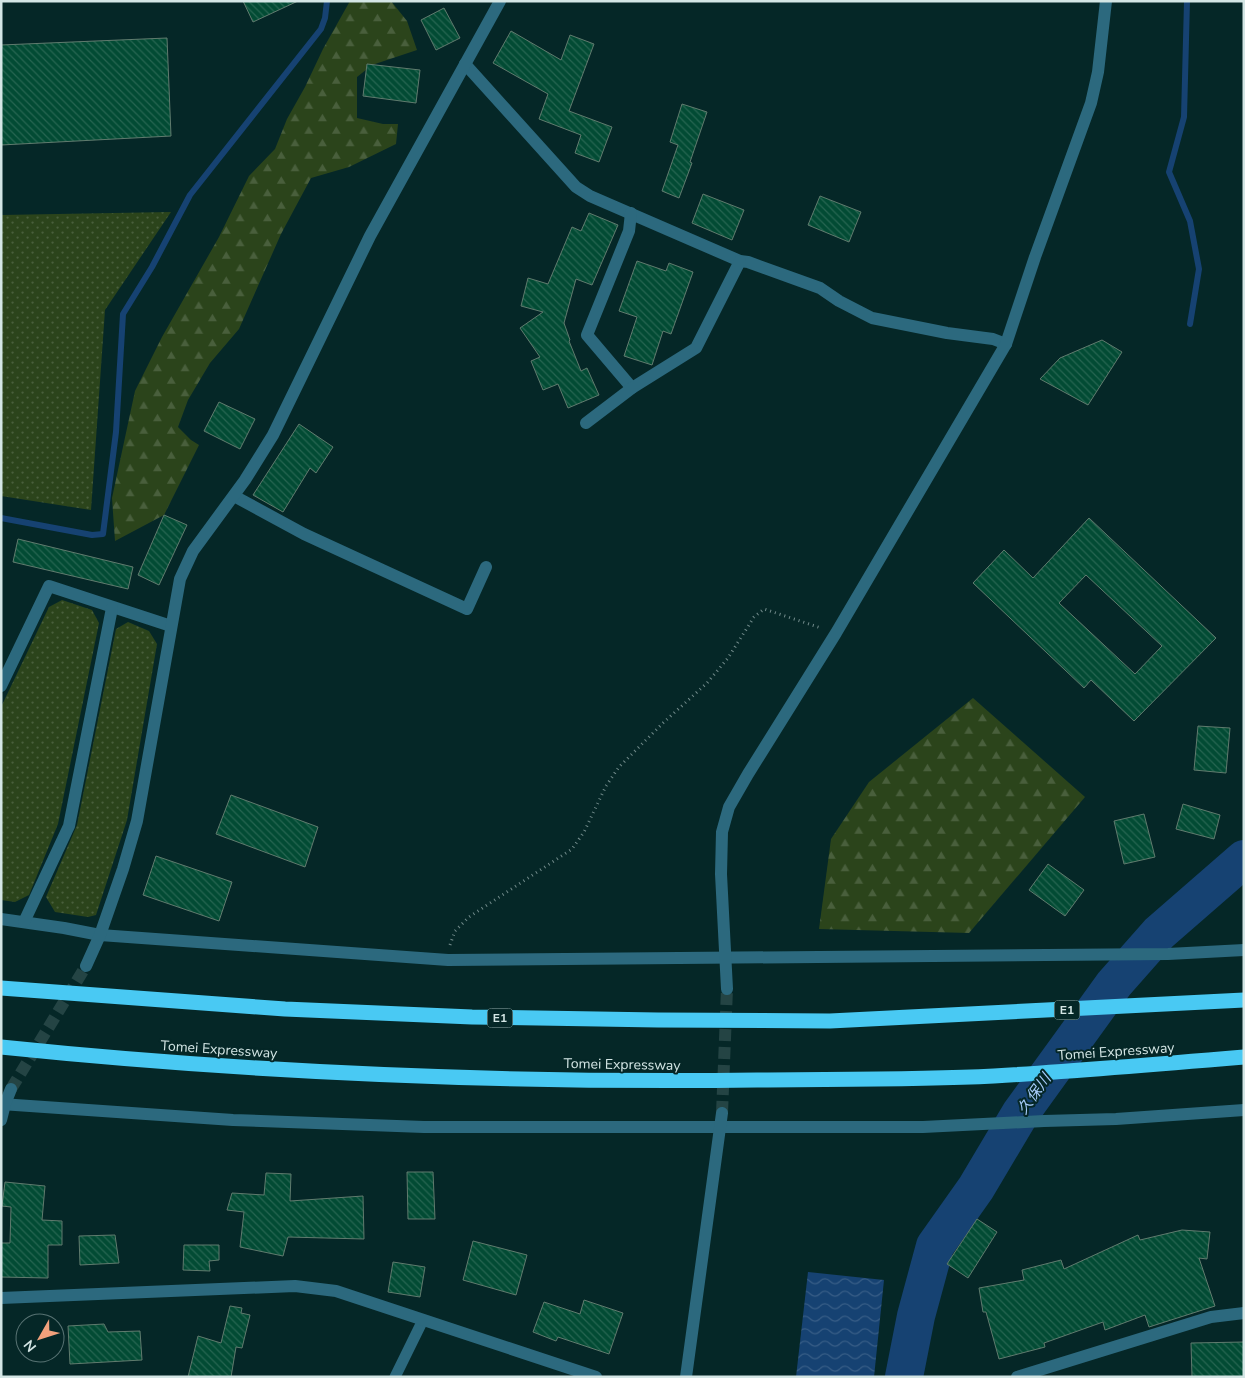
<svg xmlns="http://www.w3.org/2000/svg" width="1245" height="1378" font-family="'Nunito Sans','Noto Sans JP',sans-serif">
	<style>
		.grass { fill: url(#grass-dots) }
		.forest { fill: url(#forest-firs) }
		.water { fill: url(#water-waves) }
		.lines { fill: none; stroke-linecap: round; stroke-linejoin: round }
		.stream { stroke: #164272; stroke-width: 6 }
		.river { stroke: #164272; stroke-width: 38 }
		.building { fill: url(#building-back-hatch); stroke: #607b6e; fill-rule: evenodd }
		.minor-tunnel { stroke: #244444; stroke-width: 12; stroke-dasharray: 12 6; stroke-linecap: butt }
		.path { stroke: #738c8c; stroke-width: 3; stroke-dasharray: 1 4; stroke-linecap: butt }
		.service { stroke: #2c697e; stroke-width: 11 }
		.minor { stroke: #2c697e; stroke-width: 12 }
		.tertiary { stroke: #2c697e; stroke-width: 12 }
		.motorway { stroke: #49c9f3; stroke-width: 15 }
		.labels { text-anchor: middle; stroke-width: 4; stroke-linejoin: round; paint-order: stroke }
		.shield { fill: #052727; stroke: #96adac; stroke-width: 1 }
		.shield-label { font-size: 12px; font-weight: bold; fill: #d4e6e5 }
		.street-label { font-size: 14px; fill: #d4e6e5; stroke: #052727 }
		.water-label { font-size: 15px; font-style: italic; fill: #a7ccfa; stroke: #052727 }
	</style>
	<defs>
		<pattern id="grass-dots" width="8" height="8" patternUnits="userSpaceOnUse" patternTransform="scale(1.25)"><rect width="8" height="8" fill="#2b441b"/><path d="M2 2h.1M6 6h.1" fill="none" stroke="#495f3c" stroke-width="1.8" stroke-linecap="round"/></pattern>
		<pattern id="forest-firs" width="22" height="20" patternUnits="userSpaceOnUse" patternTransform="scale(1.25)"><rect width="22" height="20" fill="#2b441b"/><path d="M5 1l3.5 6h-7zM16 11l3.5 6h-7z" fill="#495f3c"/></pattern>
		<pattern id="water-waves" width="16" height="10" patternUnits="userSpaceOnUse" patternTransform="scale(1.25)"><rect width="16" height="10" fill="#164272"/><path d="M0 5q4-4 8 0t8 0" fill="none" stroke="#375d86"/></pattern>
		<pattern id="building-back-hatch" width="6" height="6" patternUnits="userSpaceOnUse" patternTransform="scale(1.25)"><rect width="6" height="6" fill="#024b34"/><path d="M-1 5l2 2M0 0l6 6M5-1l2 2" fill="none" stroke="#266551"/></pattern>
	</defs>
	<rect width="100%" height="100%" fill="#052727"/>
	<g class="grass">
		<path d="M171,212L105,310L91,510L1,496V215Z"/>
		<path d="M62,600L92,610L99,623L58,824L29,895L15,902L1,900V707L49,607Z"/>
		<path d="M128,622L149,631L157,644L127,820L96,915L88,917L55,912L46,897L77,825L116,629Z"/>
	</g>
	<g class="forest">
		<path d="M350,1H391L407,21L417,50L372,65L357,77V118L383,124H398L396,144L349,167L311,178L281,234L239,329L210,363L188,400L178,427L191,440L199,445L164,515L115,541L112,498L135,391L162,337L219,237L249,176L275,149L287,119L305,87L323,49Z"/>
		<path d="M973,698L1085,797L969,933L819,929L831,839L869,782Z"/>
	</g>
	<path class="water" d="M808,1272L884,1280L874,1377H796Z"/>
	<g class="lines">
		<g class="stream">
			<path d="M1187,1L1184,117L1169,172L1190,221L1199,269L1190,324"/>
			<path d="M1,518L92,535L103,534L116,432L123,314L152,267L190,195L321,29L325,18L327,1"/>
		</g>
		<path class="river" d="M904,1377L916,1316L935,1246L976,1188L1020,1114L1114,984L1159,933L1244,859"/>
	</g>
	<g class="building">
		<path d="M243,1H298L253,22Z"/>
		<path d="M444,8L460,38L436,50L421,20Z"/>
		<path d="M511,31L561,60L570,35L594,44L569,111L612,127L599,162L575,153L581,135L539,119L548,94L493,63Z"/>
		<path d="M167,38L171,136L1,145V45Z"/>
		<path d="M367,64L420,70L416,103L363,96Z"/>
		<path d="M682,104L707,112L690,162L692,163L679,198L662,191L678,145L670,142Z"/>
		<path d="M703,194L744,210L732,240L692,223Z"/>
		<path d="M820,196L861,212L849,242L808,225Z"/>
		<path d="M589,213L618,225L592,285L576,279L564,323L570,340L569,341L581,371L587,368L599,395L568,408L558,384L543,390L531,361L540,357L520,328L543,312L521,306L528,278L548,284L572,227L581,231Z"/>
		<path d="M637,261L666,271L669,263L693,272L671,334L663,331L652,365L624,356L637,317L619,311Z"/>
		<path d="M1102,340L1122,352L1088,405L1040,379L1060,358Z"/>
		<path d="M219,402L255,419L240,449L204,431Z"/>
		<path d="M299,424L333,447L316,473L310,468L283,512L253,495Z"/>
		<path d="M164,515L187,525L159,585L138,575Z"/>
		<path d="M1089,518L1216,638L1134,721L1091,680L1084,688L973,583L1004,550L1033,578ZM1086,575L1162,646L1135,674L1059,603Z"/>
		<path d="M18,539L133,567L128,589L13,562Z"/>
		<path d="M1198,726L1230,728L1226,773L1194,770Z"/>
		<path d="M231,795L318,827L305,867L216,834Z"/>
		<path d="M1183,804L1220,815L1214,839L1176,829Z"/>
		<path d="M1144,814L1155,857L1124,864L1114,821Z"/>
		<path d="M156,856L232,882L219,921L143,895Z"/>
		<path d="M1048,864L1084,890L1065,916L1029,890Z"/>
		<path d="M407,1172H433L435,1219H408Z"/>
		<path d="M266,1173L291,1174L290,1201L363,1196L364,1239L288,1237L283,1256L240,1247L244,1212L227,1210L232,1193L264,1195Z"/>
		<path d="M5,1182L45,1186L42,1220L62,1221V1245H48V1278L1,1277V1243H10L11,1207L2,1206Z"/>
		<path d="M977,1219L997,1232L968,1278L947,1264Z"/>
		<path d="M1182,1230L1210,1232L1207,1259L1199,1258L1215,1306L1149,1327L1145,1315L1105,1330L1103,1322L1044,1343L1045,1347L999,1359L986,1312H983L979,1288L1024,1280L1022,1270L1061,1260L1064,1269L1138,1235L1140,1240Z"/>
		<path d="M115,1235L119,1263L80,1265L79,1236Z"/>
		<path d="M473,1241L527,1255L516,1295L463,1280Z"/>
		<path d="M184,1245H219V1260L209,1261L210,1271L183,1270Z"/>
		<path d="M393,1262L425,1267L420,1297L388,1292Z"/>
		<path d="M584,1300L623,1313L609,1354L558,1337L556,1341L533,1332L544,1302L580,1314Z"/>
		<path d="M230,1306L242,1308L241,1313L250,1315L242,1348L236,1347L231,1377H188L198,1336L221,1343Z"/>
		<path d="M104,1324L108,1332L140,1331L142,1360L70,1364L68,1326Z"/>
		<path d="M1244,1342V1377H1192L1191,1343Z"/>
	</g>
	<g class="lines">
		<g class="minor-tunnel">
			<path d="M11,1089L86,966"/>
			<path d="M722,1113L727,989"/>
		</g>
		<path class="path" d="M450,945L455,931L469,917L572,849L584,832L606,786L619,767L663,723L707,683L728,658L754,617L764,609L821,628"/>
		<path class="service" d="M395,1377L423,1320"/>
		<g class="minor">
			<path d="M465,64L576,187L590,196L740,261L748,262L820,288L839,301L872,318L947,333L993,339L1006,344"/>
			<path d="M631,213L629,231L587,335L632,388"/>
			<path d="M586,423L632,388L696,348L740,261"/>
			<path d="M234,496L304,534L467,609L486,567"/>
			<path d="M1,686L49,586L171,626"/>
			<path d="M1,919L64,928L100,935L448,960L1168,954L1244,950"/>
			<path d="M24,922L69,826L112,608"/>
			<path d="M86,966L100,935L123,869L137,821L180,579L193,551L245,480L273,435L370,236L500,1"/>
			<path d="M727,989L721,874L722,832L729,807L748,774L836,633L1006,344L1035,257L1091,103L1098,72L1106,1"/>
			<path d="M1,1104L233,1120L424,1127H923L1044,1121L1116,1119L1244,1110"/>
			<path d="M1,1120L5,1104L11,1089"/>
			<path d="M686,1377L722,1113"/>
			<path d="M1017,1377L1211,1317L1244,1313"/>
		</g>
		<path class="tertiary" d="M1,1298L295,1286L336,1291L596,1377"/>
		<g class="motorway">
			<path d="M1,988L285,1009L472,1017L658,1020L830,1021L1244,1000"/>
			<path d="M1,1047C252,1073 504,1083 757,1080C836,1079 915,1080 994,1076C1078,1071 1161,1064 1244,1057"/>
		</g>
	</g>
	<g class="labels">
		<g class="shield">
			<rect x="1054.5" y="1000.5" width="25" height="19" rx="4"/>
			<rect x="487.5" y="1008.5" width="25" height="19" rx="4"/>
		</g>
		<g class="shield-label">
			<text x="1067" y="1014">E1</text>
			<text x="500" y="1022">E1</text>
		</g>
		<g class="street-label">
			<text transform="translate(219 1049) rotate(4)" y="5">Tomei Expressway</text>
			<text transform="translate(1116 1051) rotate(-4)" y="5">Tomei Expressway</text>
			<text transform="translate(622 1064) rotate(1)" y="5">Tomei Expressway</text>
		</g>
		<g class="water-label">
			<text transform="translate(1034 1094) rotate(-54)" y="5">久保川</text>
		</g>
	</g>
	<rect width="1245" height="1378" fill="none" stroke="#d4e6e5" stroke-width="5"/>
	<g transform="translate(40 1338) rotate(231)"><circle r="24" fill="#052727" stroke="#587373"/>
	<path d="M0-4L9 19L0 12L-9 19Z" fill="#f1a17c"/>
	<text y="-8" font-size="14" font-weight="bold" text-anchor="middle" fill="#d4e6e5">N</text>
	</g>
</svg>
